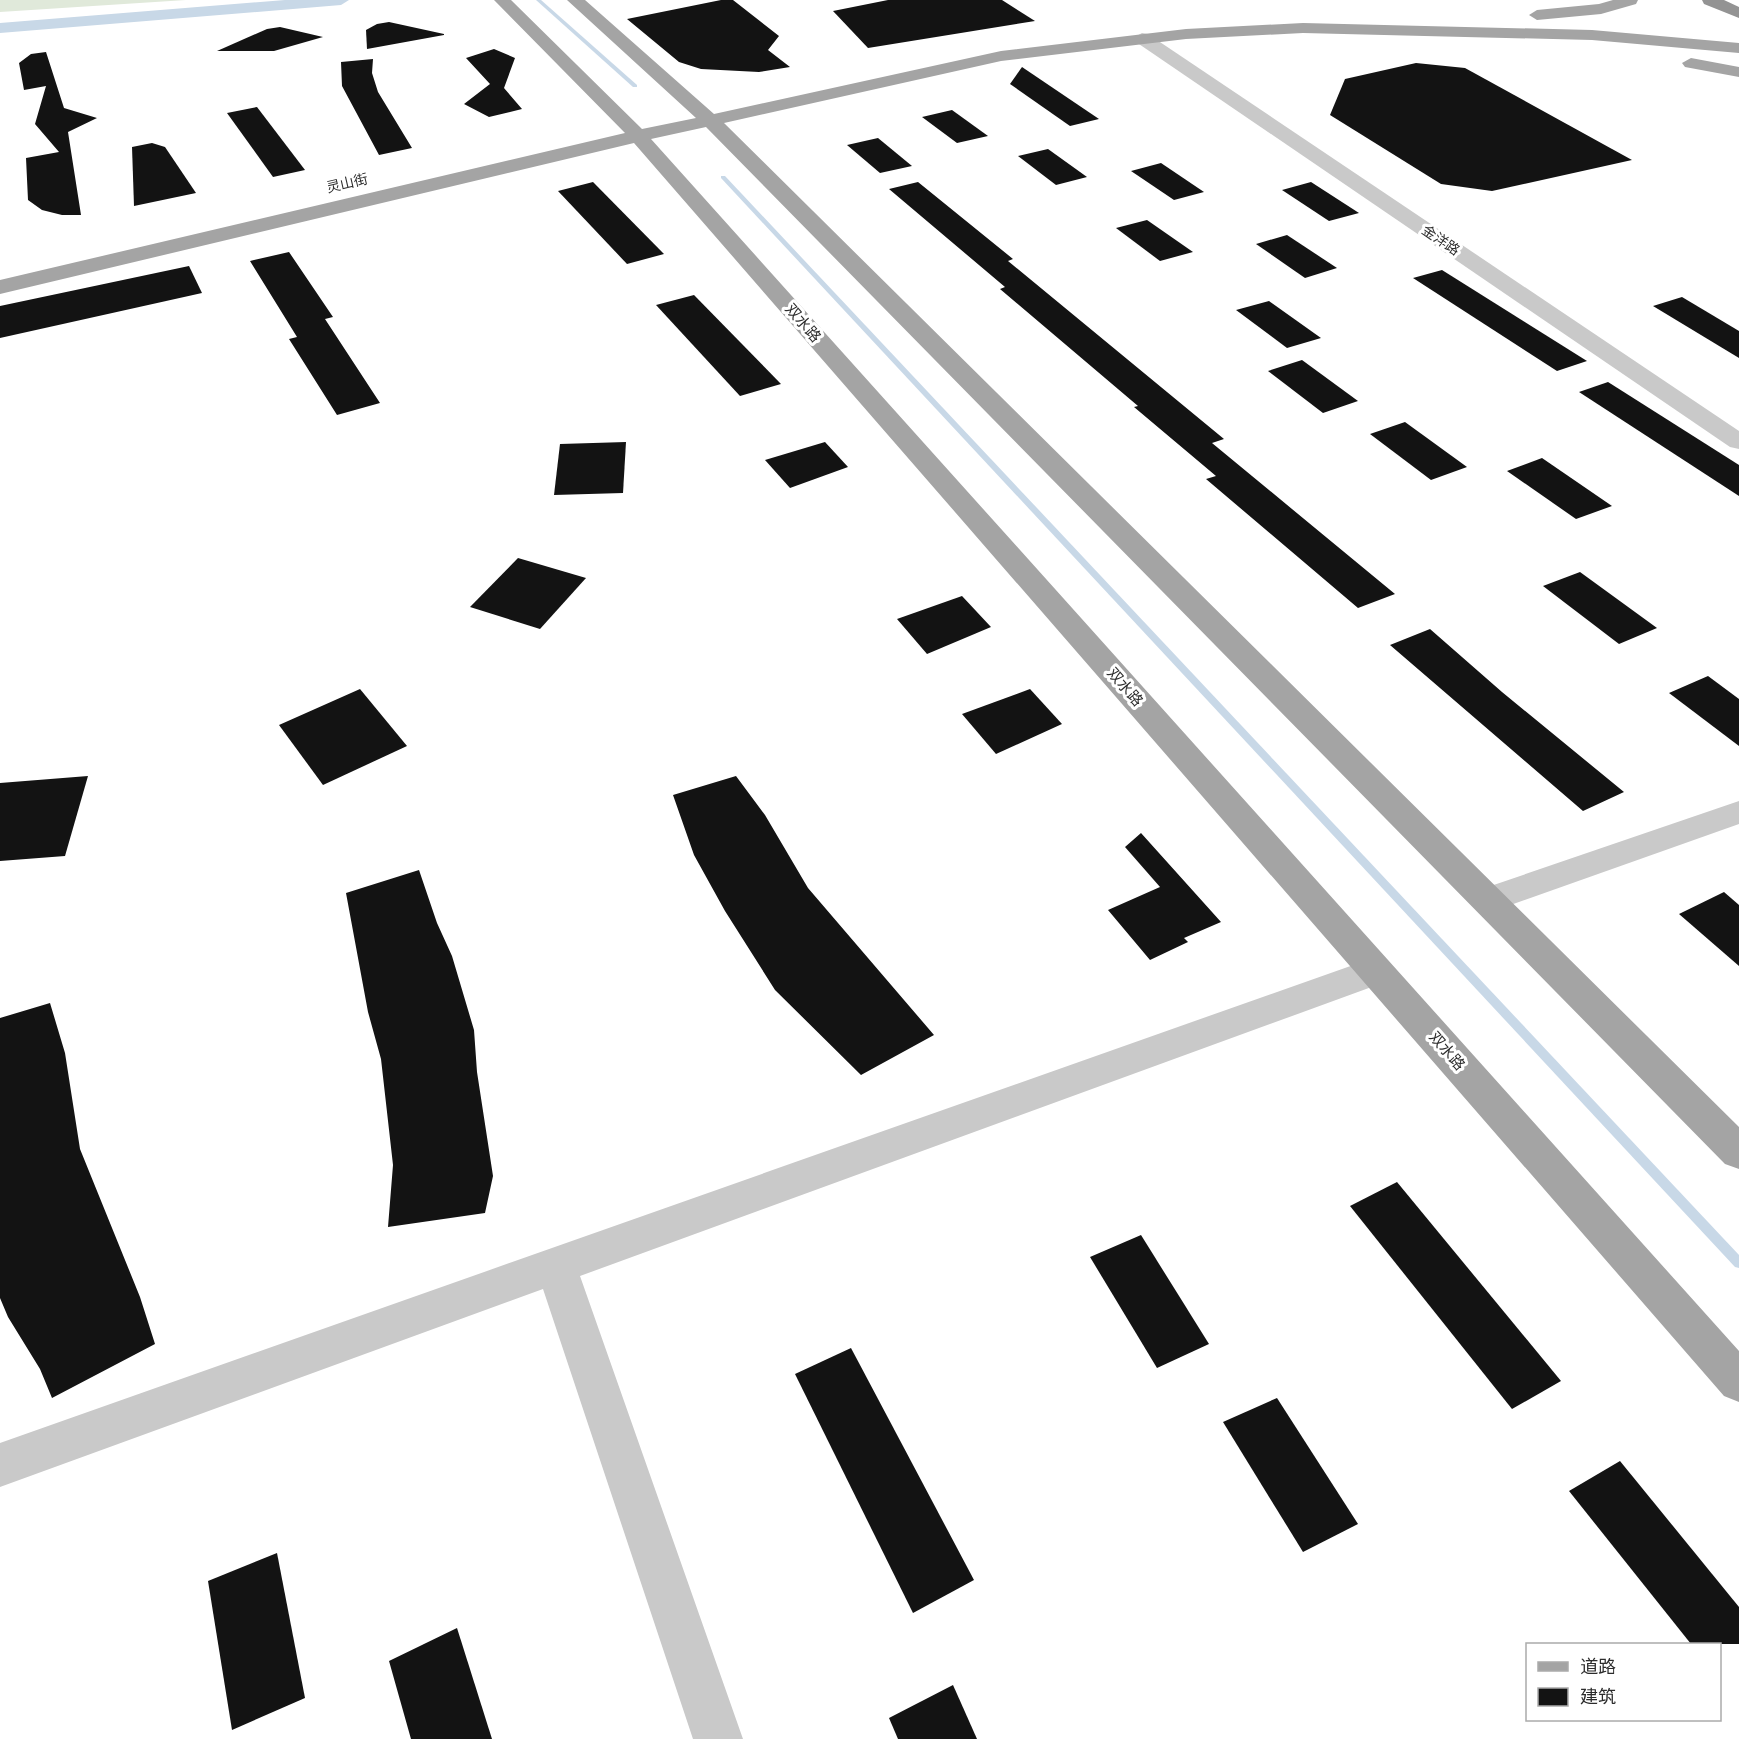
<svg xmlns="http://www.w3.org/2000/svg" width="1739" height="1739" font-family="'IBM Plex Sans','Noto Sans SC',sans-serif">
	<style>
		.green { fill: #e0e9da }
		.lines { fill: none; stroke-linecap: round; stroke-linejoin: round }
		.stream { fill: #c8d8e7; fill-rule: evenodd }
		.canal { fill: #c8d8e7; fill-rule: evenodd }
		.building { fill: #131313 }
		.minor { fill: #c9c9c9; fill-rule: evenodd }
		.major { fill: #a4a4a4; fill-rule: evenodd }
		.highway { fill: #939393; fill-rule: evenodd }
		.labels { text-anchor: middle; stroke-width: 6; stroke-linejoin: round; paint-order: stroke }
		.far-street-label { font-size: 14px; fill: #2c2c2c; stroke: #fff }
		.street-label { font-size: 15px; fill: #2c2c2c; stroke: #fff }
	</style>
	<rect width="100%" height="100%" fill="#fff"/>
	<path class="green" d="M0,0H186L0,12Z"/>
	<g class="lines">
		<g class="stream">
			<path d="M536,0H541L637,85V87H633Z"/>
			<path d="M721,176H725L1739,1255V1268L1735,1267L721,178Z"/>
		</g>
		<path class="canal" d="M285,0H349L341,5L0,33V23Z"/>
	</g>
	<g class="building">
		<path d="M721,0H733L779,36L768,50L790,67L759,72L701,69L679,62L627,19Z"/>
		<path d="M888,0H1002L1035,21L868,48L833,11Z"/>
		<path d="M389,22L444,34V35L367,49L366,30L377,24Z"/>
		<path d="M280,27L323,37L274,51H217L267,29Z"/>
		<path d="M494,49L515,58L504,88L522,109L489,117L464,104L490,84L466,58Z"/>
		<path d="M46,52L64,108L97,118L68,132L81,215H62L42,210L28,200L26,158L59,152L35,124L46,86L24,90L19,63L31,54Z"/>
		<path d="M373,59L372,73L378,92L412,148L379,155L342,86L341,62Z"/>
		<path d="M1416,63L1465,68L1632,160L1492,191L1441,184L1330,115L1345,79Z"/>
		<path d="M1022,67L1099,119L1070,126L1010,84Z"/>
		<path d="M257,107L305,170L273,177L227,113Z"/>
		<path d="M952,110L988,136L957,143L922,117Z"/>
		<path d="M878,138L912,166L880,173L847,145Z"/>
		<path d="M152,143L165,147L196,193L134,206L132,147Z"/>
		<path d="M1048,149L1087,177L1056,185L1018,156Z"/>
		<path d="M1161,163L1204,192L1174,200L1131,171Z"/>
		<path d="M593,182L664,254L627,264L558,191Z"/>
		<path d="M918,182L1013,259L1008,261L1224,439L1212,443L1395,594L1358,608L1206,479L1216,476L1134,407L1138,406L1000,289L1005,287L889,189Z"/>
		<path d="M1311,182L1359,213L1329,221L1282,190Z"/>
		<path d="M1147,220L1193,252L1160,261L1116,228Z"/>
		<path d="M1287,235L1337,268L1305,278L1256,244Z"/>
		<path d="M289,252L333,317L325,319L380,403L337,415L289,339L297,337L250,261Z"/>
		<path d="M189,266L202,293L0,338V306Z"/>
		<path d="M1442,270L1587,361L1557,371L1413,278Z"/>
		<path d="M694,295L781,384L740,396L656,305Z"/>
		<path d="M1682,297L1739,331V358L1653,306Z"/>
		<path d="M1269,301L1321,338L1287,348L1236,310Z"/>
		<path d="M1302,360L1358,401L1323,413L1268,371Z"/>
		<path d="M1608,382L1739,465V496L1579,392Z"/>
		<path d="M1405,422L1467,467L1431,480L1370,434Z"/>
		<path d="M626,442L623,493L554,495L560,444Z"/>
		<path d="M825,442L848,467L790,488L765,460Z"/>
		<path d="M1542,458L1612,506L1576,519L1507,471Z"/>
		<path d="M518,558L586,578L540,629L470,607Z"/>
		<path d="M1580,572L1657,628L1619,644L1543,586Z"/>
		<path d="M962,596L991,627L927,654L897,619Z"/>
		<path d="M1430,629L1502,692L1624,792L1583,811L1390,645Z"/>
		<path d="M1708,676L1739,699V746L1669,693Z"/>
		<path d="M360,689L407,746L323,785L279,725Z"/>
		<path d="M1030,689L1062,724L996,754L962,714Z"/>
		<path d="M88,776L65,856L0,861V783Z"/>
		<path d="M736,776L765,815L808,888L934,1035L861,1075L775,990L725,911L694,855L673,795Z"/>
		<path d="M1141,833L1221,922L1184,938L1188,942L1150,960L1108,910L1160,887L1125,847Z"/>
		<path d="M419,870L437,923L452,956L474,1030L477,1072L493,1176L485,1213L388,1227L393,1165L381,1059L368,1012L346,893Z"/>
		<path d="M1724,892L1739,905V966L1679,914Z"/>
		<path d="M50,1003L65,1053L80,1149L140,1297L155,1344L52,1398L40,1369L8,1317L0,1298V1018Z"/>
		<path d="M1397,1182L1561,1381L1512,1409L1350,1206Z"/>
		<path d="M1141,1235L1209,1344L1157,1368L1090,1257Z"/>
		<path d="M851,1348L974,1580L913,1613L795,1374Z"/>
		<path d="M1277,1398L1358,1524L1303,1552L1223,1422Z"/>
		<path d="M1620,1461L1739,1607V1644H1691L1569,1491Z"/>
		<path d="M277,1553L305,1698L232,1730L208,1581Z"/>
		<path d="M457,1628L492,1739H411L389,1661Z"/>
		<path d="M953,1685L977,1739H898L889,1718Z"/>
	</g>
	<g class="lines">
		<g class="minor">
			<path d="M1142,33L1148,34L1739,431V449L1730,447L1136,42L1133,38Z"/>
			<path d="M1739,801V824L1488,913L1476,909L1471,900L1476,891Z"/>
			<path d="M1376,957L1388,961L1393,971L1388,981L580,1276L743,1739H693L543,1289L0,1487V1443Z"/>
		</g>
		<g class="major">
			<path d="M494,0H511L642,129L696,118L567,0H585L714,114L1001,51L1186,29L1303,23L1592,30L1739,43V53L1592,40L1303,33L1186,39L1001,61L724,123L1739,1127V1169L1725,1164L706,127L651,139L1739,1351V1402L1724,1396L634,143L0,294V280L625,133Z"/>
			<path d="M1613,0H1638L1636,4L1601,14L1537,20L1529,15L1537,10L1599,4Z"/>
			<path d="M1691,58L1739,67V77L1685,67L1682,63Z"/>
		</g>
		<path class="highway" d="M1702,0H1724L1739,7V18L1704,4Z"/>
	</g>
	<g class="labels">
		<g class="far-street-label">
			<text transform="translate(347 183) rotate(-13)" y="5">灵山街</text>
			<text transform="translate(1441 240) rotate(34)" y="5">金洋路</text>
		</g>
		<g class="street-label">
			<text transform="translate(803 323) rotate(49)" y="5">双水路</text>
			<text transform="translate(1125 687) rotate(49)" y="5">双水路</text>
			<text transform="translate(1447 1051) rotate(49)" y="5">双水路</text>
		</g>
	</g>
	<rect x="1526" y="1643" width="195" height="78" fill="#ffffff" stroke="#ababab" stroke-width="1.5"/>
	<rect x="1538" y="1662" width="30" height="9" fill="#a4a4a4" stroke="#ababab" stroke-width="1.5"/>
	<text x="1580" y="1673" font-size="18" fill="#2c2c2c">道路</text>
	<rect x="1538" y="1688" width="30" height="18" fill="#131313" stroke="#ababab" stroke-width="1.5"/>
	<text x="1580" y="1703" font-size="18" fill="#2c2c2c">建筑</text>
</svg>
